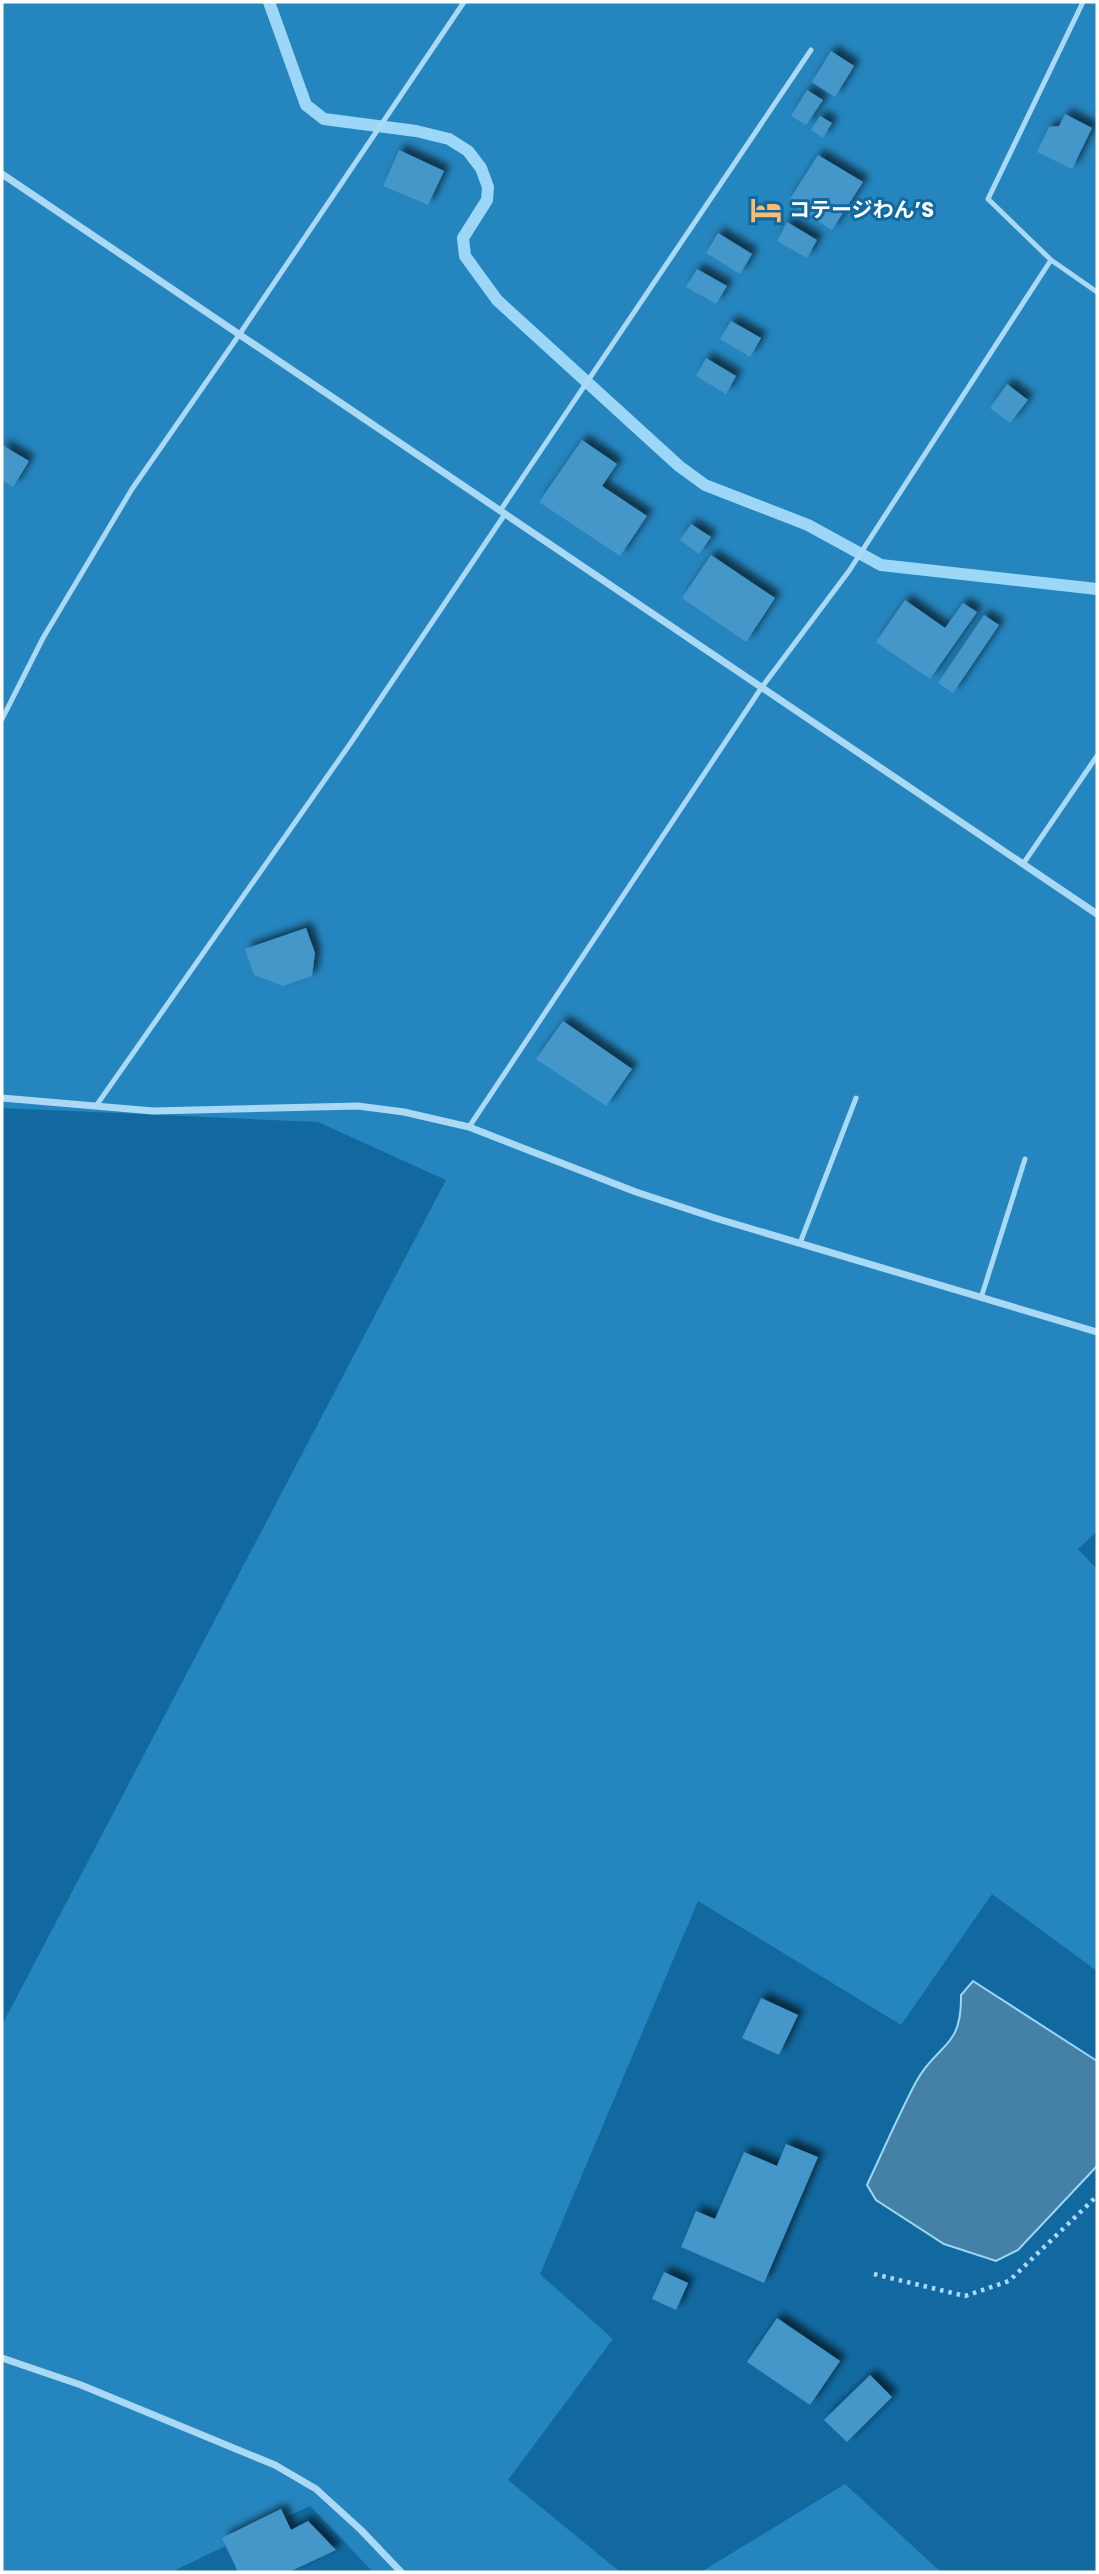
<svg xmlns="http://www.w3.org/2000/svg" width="1099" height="2574" font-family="Poppins,'Noto Sans JP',sans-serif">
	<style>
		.green { fill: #2585be }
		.water { fill: #4581a7; stroke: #9cd7f8; stroke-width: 2 }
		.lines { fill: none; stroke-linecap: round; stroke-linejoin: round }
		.stream { stroke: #9cd7f8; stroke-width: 12 }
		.building { fill: #4497c9; filter: url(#shadow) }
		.path { stroke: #aad9f5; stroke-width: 4.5; stroke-dasharray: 3.5 5; stroke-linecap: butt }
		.service { stroke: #aad9f5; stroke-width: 5 }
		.minor { stroke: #aad9f5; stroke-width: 7 }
		.labels { text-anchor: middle; stroke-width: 6; stroke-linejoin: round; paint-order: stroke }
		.poi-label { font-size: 21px; font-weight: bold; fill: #fff; stroke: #1269a0; text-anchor: start }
	</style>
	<defs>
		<filter id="shadow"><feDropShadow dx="6" dy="-6" stdDeviation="3.5" flood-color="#0009"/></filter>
	</defs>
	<rect width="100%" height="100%" fill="#1269a0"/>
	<g class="green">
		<path d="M2,2H1097V1531L1078,1549L1097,1569V1971L992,1894L901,2025L698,1901L540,2274L613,2339L508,2480L620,2572H373L310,2506L171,2572H2V2025L446,1180L318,1122L2,1108Z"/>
		<path d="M845,2484L941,2572H701Z"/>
	</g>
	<path class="water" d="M973,1981L1097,2061V2166L1018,2250L996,2261L944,2244L876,2200L867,2185C883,2151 898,2116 916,2082C937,2043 962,2050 961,1995Z"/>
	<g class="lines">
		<path class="stream" d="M269,2L306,105L324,119L416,131L449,139L468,151L481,168L488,187L487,200L463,238L465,256L497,300L679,466L705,485L808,525L881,565L1097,589"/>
	</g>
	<g class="building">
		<path d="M831,51L854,66L835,97L812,82Z"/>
		<path d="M807,90L823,100L806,125L791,116Z"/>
		<path d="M1065,114L1092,128L1072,169L1037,152L1049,127L1059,126Z"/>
		<path d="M820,116L832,123L823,138L811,130Z"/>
		<path d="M399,150L444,171L428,205L383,186Z"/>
		<path d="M818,155L863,182L832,230L788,202Z"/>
		<path d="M787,222L817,240L807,258L777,241Z"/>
		<path d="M718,233L752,254L740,274L706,253Z"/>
		<path d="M697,269L727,286L716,304L686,287Z"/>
		<path d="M731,321L761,338L750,357L720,339Z"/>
		<path d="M706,358L736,376L726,394L696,376Z"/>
		<path d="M1007,384L1028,400L1010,423L990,408Z"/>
		<path d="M582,440L617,464L602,486L647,516L620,556L539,502Z"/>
		<path d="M2,445L29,461L13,487L2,480Z"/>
		<path d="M691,524L711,537L699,554L680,540Z"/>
		<path d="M711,555L775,598L746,642L682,598Z"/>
		<path d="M905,600L945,628L963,603L977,612L930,679L876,642Z"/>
		<path d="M984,615L999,625L953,693L938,683Z"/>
		<path d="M306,928L315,953L312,976L283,986L254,975L245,949Z"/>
		<path d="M563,1021L632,1069L606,1106L536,1059Z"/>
		<path d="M761,1998L798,2015L779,2055L742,2038Z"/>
		<path d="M786,2144L818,2157L764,2283L681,2247L696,2211L715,2219L744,2152L777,2166Z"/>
		<path d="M664,2272L688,2283L676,2310L652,2299Z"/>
		<path d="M777,2318L840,2361L810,2405L747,2362Z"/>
		<path d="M870,2375L892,2397L847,2442L824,2420Z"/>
		<path d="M281,2509L291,2530L308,2521L336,2550L289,2572H238L222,2538Z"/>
	</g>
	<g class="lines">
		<path class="path" d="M874,2274L965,2296L1009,2281L1097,2196"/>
		<g class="service">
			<path d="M1083,2L988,199L1051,260L1097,292"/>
			<path d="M500,511L811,50"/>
			<path d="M2,719L43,638L132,489L239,335L464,2"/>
			<path d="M1023,864L1097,756"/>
			<path d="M96,1106L350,744L505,514"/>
			<path d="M469,1127L762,687L849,571L1051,260"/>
			<path d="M800,1243L856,1098"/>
			<path d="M981,1298L1025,1159"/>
		</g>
		<g class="minor">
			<path d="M2,174L1097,914"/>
			<path d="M2,1098L153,1111L358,1106L404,1112L469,1127L636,1192L715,1218L1097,1332"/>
			<path d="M2,2358L81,2385L275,2465L316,2489L361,2530L401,2572"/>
		</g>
	</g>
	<defs>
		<symbol id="hotel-bare" viewBox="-9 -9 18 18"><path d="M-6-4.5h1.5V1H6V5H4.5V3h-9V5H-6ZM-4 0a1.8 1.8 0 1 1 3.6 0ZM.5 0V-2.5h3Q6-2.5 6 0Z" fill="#ffbc6e" stroke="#1269a0" stroke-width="2.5" paint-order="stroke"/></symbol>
	</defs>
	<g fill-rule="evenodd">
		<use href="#hotel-bare" x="744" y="188" width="44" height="44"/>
	</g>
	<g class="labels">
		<g class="poi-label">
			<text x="789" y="217">コテージわん’S</text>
		</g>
	</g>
	<rect width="1099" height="2574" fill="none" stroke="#ffffff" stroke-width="7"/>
</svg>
